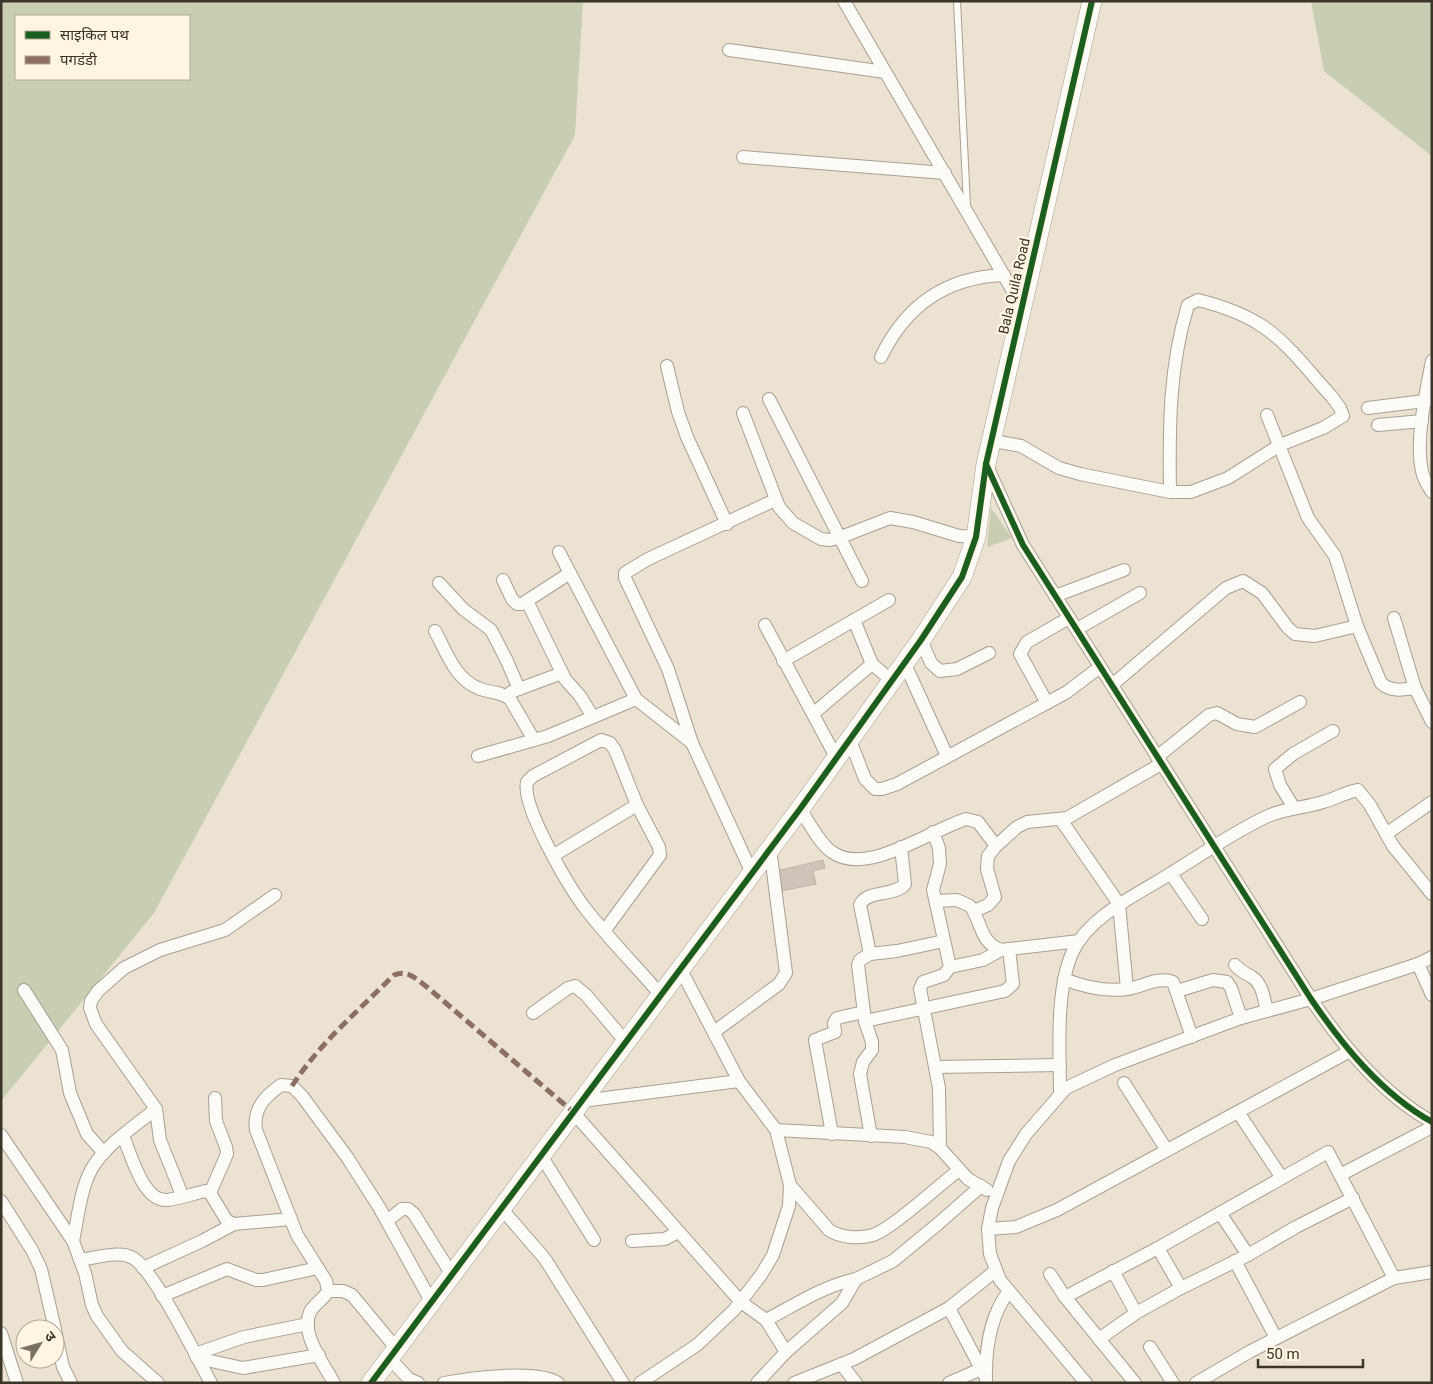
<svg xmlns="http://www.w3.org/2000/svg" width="1433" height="1384" font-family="Roboto,'Noto Sans Devanagari',sans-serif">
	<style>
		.green { fill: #c8ceb1; fill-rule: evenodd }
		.building { fill: #cfc4b9; stroke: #c1b6ac }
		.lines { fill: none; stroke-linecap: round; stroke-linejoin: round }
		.lane-casing { stroke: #a8a093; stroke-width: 8 }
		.street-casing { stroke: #a8a093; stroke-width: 14 }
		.secondary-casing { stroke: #a8a093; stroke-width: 20 }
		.lane { stroke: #fcfbf8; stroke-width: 6 }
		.street { stroke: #fcfbf8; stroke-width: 12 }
		.secondary { stroke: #fcfbf8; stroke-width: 19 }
		.quiet { stroke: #8d6e63; stroke-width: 5; stroke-dasharray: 10 5; stroke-linecap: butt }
		.cycleway-casing { stroke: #fff5e1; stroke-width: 9 }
		.cycleway { stroke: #1b5e20; stroke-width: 6 }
		.labels { text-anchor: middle; stroke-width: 4.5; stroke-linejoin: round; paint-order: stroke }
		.street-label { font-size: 14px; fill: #3b3428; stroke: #fff5e1 }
	</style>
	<rect width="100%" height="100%" fill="#ece2d1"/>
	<g class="green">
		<path d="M1,1H583L575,135L154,913L1,1101ZM16,16H189V79H16Z"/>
		<path d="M1311,1H1432V156L1324,71Z"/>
		<path d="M991,508L1012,538L987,547Z"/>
	</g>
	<path class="building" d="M823,860L825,868L813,871L816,884L781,891L777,871Z"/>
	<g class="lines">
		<defs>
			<path id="lane" d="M957,1L967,205"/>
			<g id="street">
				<path d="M844,1L1021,305"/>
				<path d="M729,50L885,72"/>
				<path d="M743,157L945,173"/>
				<path d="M881,357C906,305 947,277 1004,275"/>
				<path d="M1432,361C1426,392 1414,444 1423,475C1425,481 1429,487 1432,492"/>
				<path d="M667,366L678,412L687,437L727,524"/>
				<path d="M769,399L862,581"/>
				<path d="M1368,408L1432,400"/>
				<path d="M743,413L779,507L793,523L821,539L830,540L841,537L890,518L913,522L959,536L976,537"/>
				<path d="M1267,415L1308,518L1335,556L1357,626L1381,683C1391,692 1402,690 1415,688"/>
				<path d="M1378,425L1422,421"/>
				<path d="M993,441L1021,446L1059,468L1080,474L1170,492H1191L1228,478L1280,445L1323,428L1343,416L1340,408L1332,397C1310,373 1287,341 1259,324C1240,312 1218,305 1198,300L1188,305C1169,367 1169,428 1170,492"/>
				<path d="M986,464L1023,545L1311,999C1343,1046 1382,1094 1432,1122"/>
				<path d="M559,552L636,699"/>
				<path d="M503,580L512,599L517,604H522L570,573"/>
				<path d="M439,583L463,609L491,630L507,661L519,689"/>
				<path d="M1055,596L1124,570"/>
				<path d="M527,601L565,679L580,696L593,717"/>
				<path d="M1394,618L1415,688L1432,722"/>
				<path d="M854,620L872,664L891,680"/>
				<path d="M765,625L837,759"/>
				<path d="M1077,629L1140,593"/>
				<path d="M435,631C446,651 455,679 478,688C489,693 501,691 510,699L534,740"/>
				<path d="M921,640L931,663L940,671L957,669L989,653"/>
				<path d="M783,661L889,600"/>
				<path d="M904,662L947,756"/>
				<path d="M1112,685L1226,588L1243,581L1262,593L1288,628L1295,634L1315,636L1357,626"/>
				<path d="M511,692L562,673"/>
				<path d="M1047,703L1020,654L1027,642L1069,618"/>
				<path d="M814,713L872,664"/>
				<path d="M850,740L865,779L875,789H882L897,784L1067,692L1100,667"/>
				<path d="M478,756L548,736L636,699L692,743"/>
				<path d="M1157,757L1209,715L1217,713L1237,724L1255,727L1300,702"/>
				<path d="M1294,808L1280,785L1275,769L1293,754L1333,731"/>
				<path d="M800,809C809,822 819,843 832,852C866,877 931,830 966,819L978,822L996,846"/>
				<path d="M1061,820L1119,904L1127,989"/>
				<path d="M933,832L939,848L940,864L933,890L950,967L944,975L923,982L920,989L939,1088L940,1148"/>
				<path d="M1386,834L1432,802"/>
				<path d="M554,855L637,805"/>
				<path d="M752,873L692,743L668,669L625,578V573L648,559L775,500"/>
				<path d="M1171,874L1202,919"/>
				<path d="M936,901L957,900L970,906C982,921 979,942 1001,950L1079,941"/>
				<path d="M974,911L988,905L995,897L987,869L988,856L996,846L1017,827L1027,822L1067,818L1161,764"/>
				<path d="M605,930L660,855L659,847L637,805L615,750L610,743L601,740L533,776L527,782C521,806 569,887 585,908C608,938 635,965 660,994"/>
				<path d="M870,954L860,905C867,889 895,897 905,884L901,847"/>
				<path d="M1418,964L1432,995"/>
				<path d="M1235,965C1241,972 1245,973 1252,977C1263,984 1264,1000 1267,1011"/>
				<path d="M950,967L983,960L1001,950"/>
				<path d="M1064,979C1084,987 1105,992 1127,989C1142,987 1158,976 1173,982L1192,1037"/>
				<path d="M24,990L62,1050L70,1093L87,1134L104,1153"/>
				<path d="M1177,991L1213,980L1227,982L1231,988L1241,1018"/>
				<path d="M533,1013L568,988L575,986L586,995L625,1041"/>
				<path d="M865,1021L1005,991L1013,984L1009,949"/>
				<path d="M714,1032L779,984L786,973L770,848"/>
				<path d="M935,1067L1060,1065"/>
				<path d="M1124,1083L1166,1149"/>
				<path d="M1060,1093C1060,1051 1055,990 1073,951C1091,914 1141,893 1173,872C1204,853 1235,831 1268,816C1285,808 1305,808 1323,802C1335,799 1346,792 1358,790L1370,805L1393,846L1432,894"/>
				<path d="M582,1101L739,1081"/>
				<path d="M572,1111L741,1302L766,1320L786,1352"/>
				<path d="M1238,1112L1282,1178"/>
				<path d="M776,1130L905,1137L931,1142L940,1148L968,1179L987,1190"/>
				<path d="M832,1134L815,1040L835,1032L834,1023L837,1018L864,1012"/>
				<path d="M1,1135L73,1241L85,1273L92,1305L97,1316L122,1351L158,1383"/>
				<path d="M123,1136C131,1154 143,1202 167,1200C179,1199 192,1194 205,1191L210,1193L227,1221L234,1224L291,1219"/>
				<path d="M871,1136L860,1074L863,1062L872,1050V1042L865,1021L858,965L860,960L870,954L897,951L944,941"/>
				<path d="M540,1154L594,1240"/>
				<path d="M1340,1175L1432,1127"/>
				<path d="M790,1185L829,1230C841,1238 859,1239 873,1235C893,1228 939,1185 959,1170"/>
				<path d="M210,1193L227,1154L226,1147L216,1121L215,1098"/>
				<path d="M182,1195L160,1140L156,1109L96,1024L90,1008L91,1001L98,991L124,968L160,950L225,930L275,895"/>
				<path d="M1,1201L32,1250L41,1269L55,1329"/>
				<path d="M501,1208L545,1259L623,1383"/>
				<path d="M1220,1213L1248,1255"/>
				<path d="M387,1221L402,1209H408L414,1214L452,1275"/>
				<path d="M988,1229L1016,1227L1057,1210L1350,1051"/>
				<path d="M73,1241C78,1218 80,1191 91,1170C105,1145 135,1126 156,1109"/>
				<path d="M632,1241L665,1239L678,1232"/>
				<path d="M1158,1248L1181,1288"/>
				<path d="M80,1260C95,1258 120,1250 133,1258C154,1270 197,1358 211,1383"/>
				<path d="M1235,1261L1276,1338"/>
				<path d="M143,1268L202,1241L234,1224"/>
				<path d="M1113,1271L1136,1313"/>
				<path d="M1050,1274L1065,1297L1135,1383"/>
				<path d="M328,1291H343L352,1295L396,1348"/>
				<path d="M162,1296L227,1269L256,1280H263L318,1268"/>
				<path d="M1065,1297L1158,1248L1328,1152L1394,1278"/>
				<path d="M949,1308L986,1378"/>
				<path d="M766,1320C797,1304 821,1287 856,1279"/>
				<path d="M55,1330L63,1367L71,1383"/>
				<path d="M1,1333L17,1383"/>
				<path d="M1099,1339L1136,1313L1181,1288L1248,1255L1296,1227L1353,1198"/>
				<path d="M1150,1347L1173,1383"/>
				<path d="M195,1354L244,1337L308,1324"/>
				<path d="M197,1358L243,1368L319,1355"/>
				<path d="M389,1358L409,1379L418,1383"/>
				<path d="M841,1364L856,1383"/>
				<path d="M334,1383C324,1364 300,1334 310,1312C314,1304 324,1299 328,1291L326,1281L297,1235L256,1130C253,1109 264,1097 281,1085L292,1086L302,1096L347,1157L379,1207L431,1301"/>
				<path d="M444,1383C470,1378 536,1369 558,1383"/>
				<path d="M640,1383L697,1345L734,1310L761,1275L773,1255L789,1206L790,1185L776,1130L739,1081L680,968"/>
				<path d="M757,1383L786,1352L842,1303L856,1279L893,1261L939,1223L981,1186"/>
				<path d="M794,1383L854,1359L949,1308L995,1271"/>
				<path d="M949,1383L981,1369"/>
				<path d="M986,1383C985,1350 989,1317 1009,1291"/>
				<path d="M1086,1383L1000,1280L990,1254L988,1229L992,1208L1009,1161L1026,1134L1066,1088L1115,1065L1241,1018L1311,999L1418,964L1432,957"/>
				<path d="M1196,1383L1251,1351L1394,1278L1432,1272"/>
			</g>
			<path id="secondary" d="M371,1383L800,809L921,640L962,577L976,537L986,464L1092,1"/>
		</defs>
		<use href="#lane" class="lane-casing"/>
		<use href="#street" class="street-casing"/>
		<use href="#secondary" class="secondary-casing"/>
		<use href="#lane" class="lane"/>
		<use href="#street" class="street"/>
		<use href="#secondary" class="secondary"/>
		<path class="quiet" d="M292,1086C319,1044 358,1011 394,975C408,969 416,979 427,987L572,1111"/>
		<defs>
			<g id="cycleway">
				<path d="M986,464L1023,545L1311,999C1343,1046 1382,1094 1432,1122"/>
				<path d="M371,1383L800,809L921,640L962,577L976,537L986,464L1092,1"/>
			</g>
		</defs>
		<use href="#cycleway" class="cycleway-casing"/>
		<use href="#cycleway" class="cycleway"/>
	</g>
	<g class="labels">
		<g class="street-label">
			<text transform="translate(1014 286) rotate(-77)" y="5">Bala Quila Road</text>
		</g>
	</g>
	<rect width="1433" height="1384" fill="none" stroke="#3b3428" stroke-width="5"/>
	<rect x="15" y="15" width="175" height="65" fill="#fff5e1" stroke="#b1a897"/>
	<rect x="25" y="31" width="25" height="8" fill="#1b5e20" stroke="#b1a897"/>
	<text x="60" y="40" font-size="15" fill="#3b3428">साइकिल पथ</text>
	<rect x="25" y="56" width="25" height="8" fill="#8d6e63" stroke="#b1a897"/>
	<text x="60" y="65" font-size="15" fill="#3b3428">पगडंडी</text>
	<g transform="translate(40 1344) rotate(53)"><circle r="24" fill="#fff5e1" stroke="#b1a897"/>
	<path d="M0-4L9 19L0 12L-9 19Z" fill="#797163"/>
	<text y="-8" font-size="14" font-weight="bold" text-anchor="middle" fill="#3b3428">उ</text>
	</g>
	<path d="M1258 1359v8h105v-8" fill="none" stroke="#3b3428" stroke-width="2.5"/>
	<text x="1266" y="1359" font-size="15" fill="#3b3428" stroke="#fff5e1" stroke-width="4" paint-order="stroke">50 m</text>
</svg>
